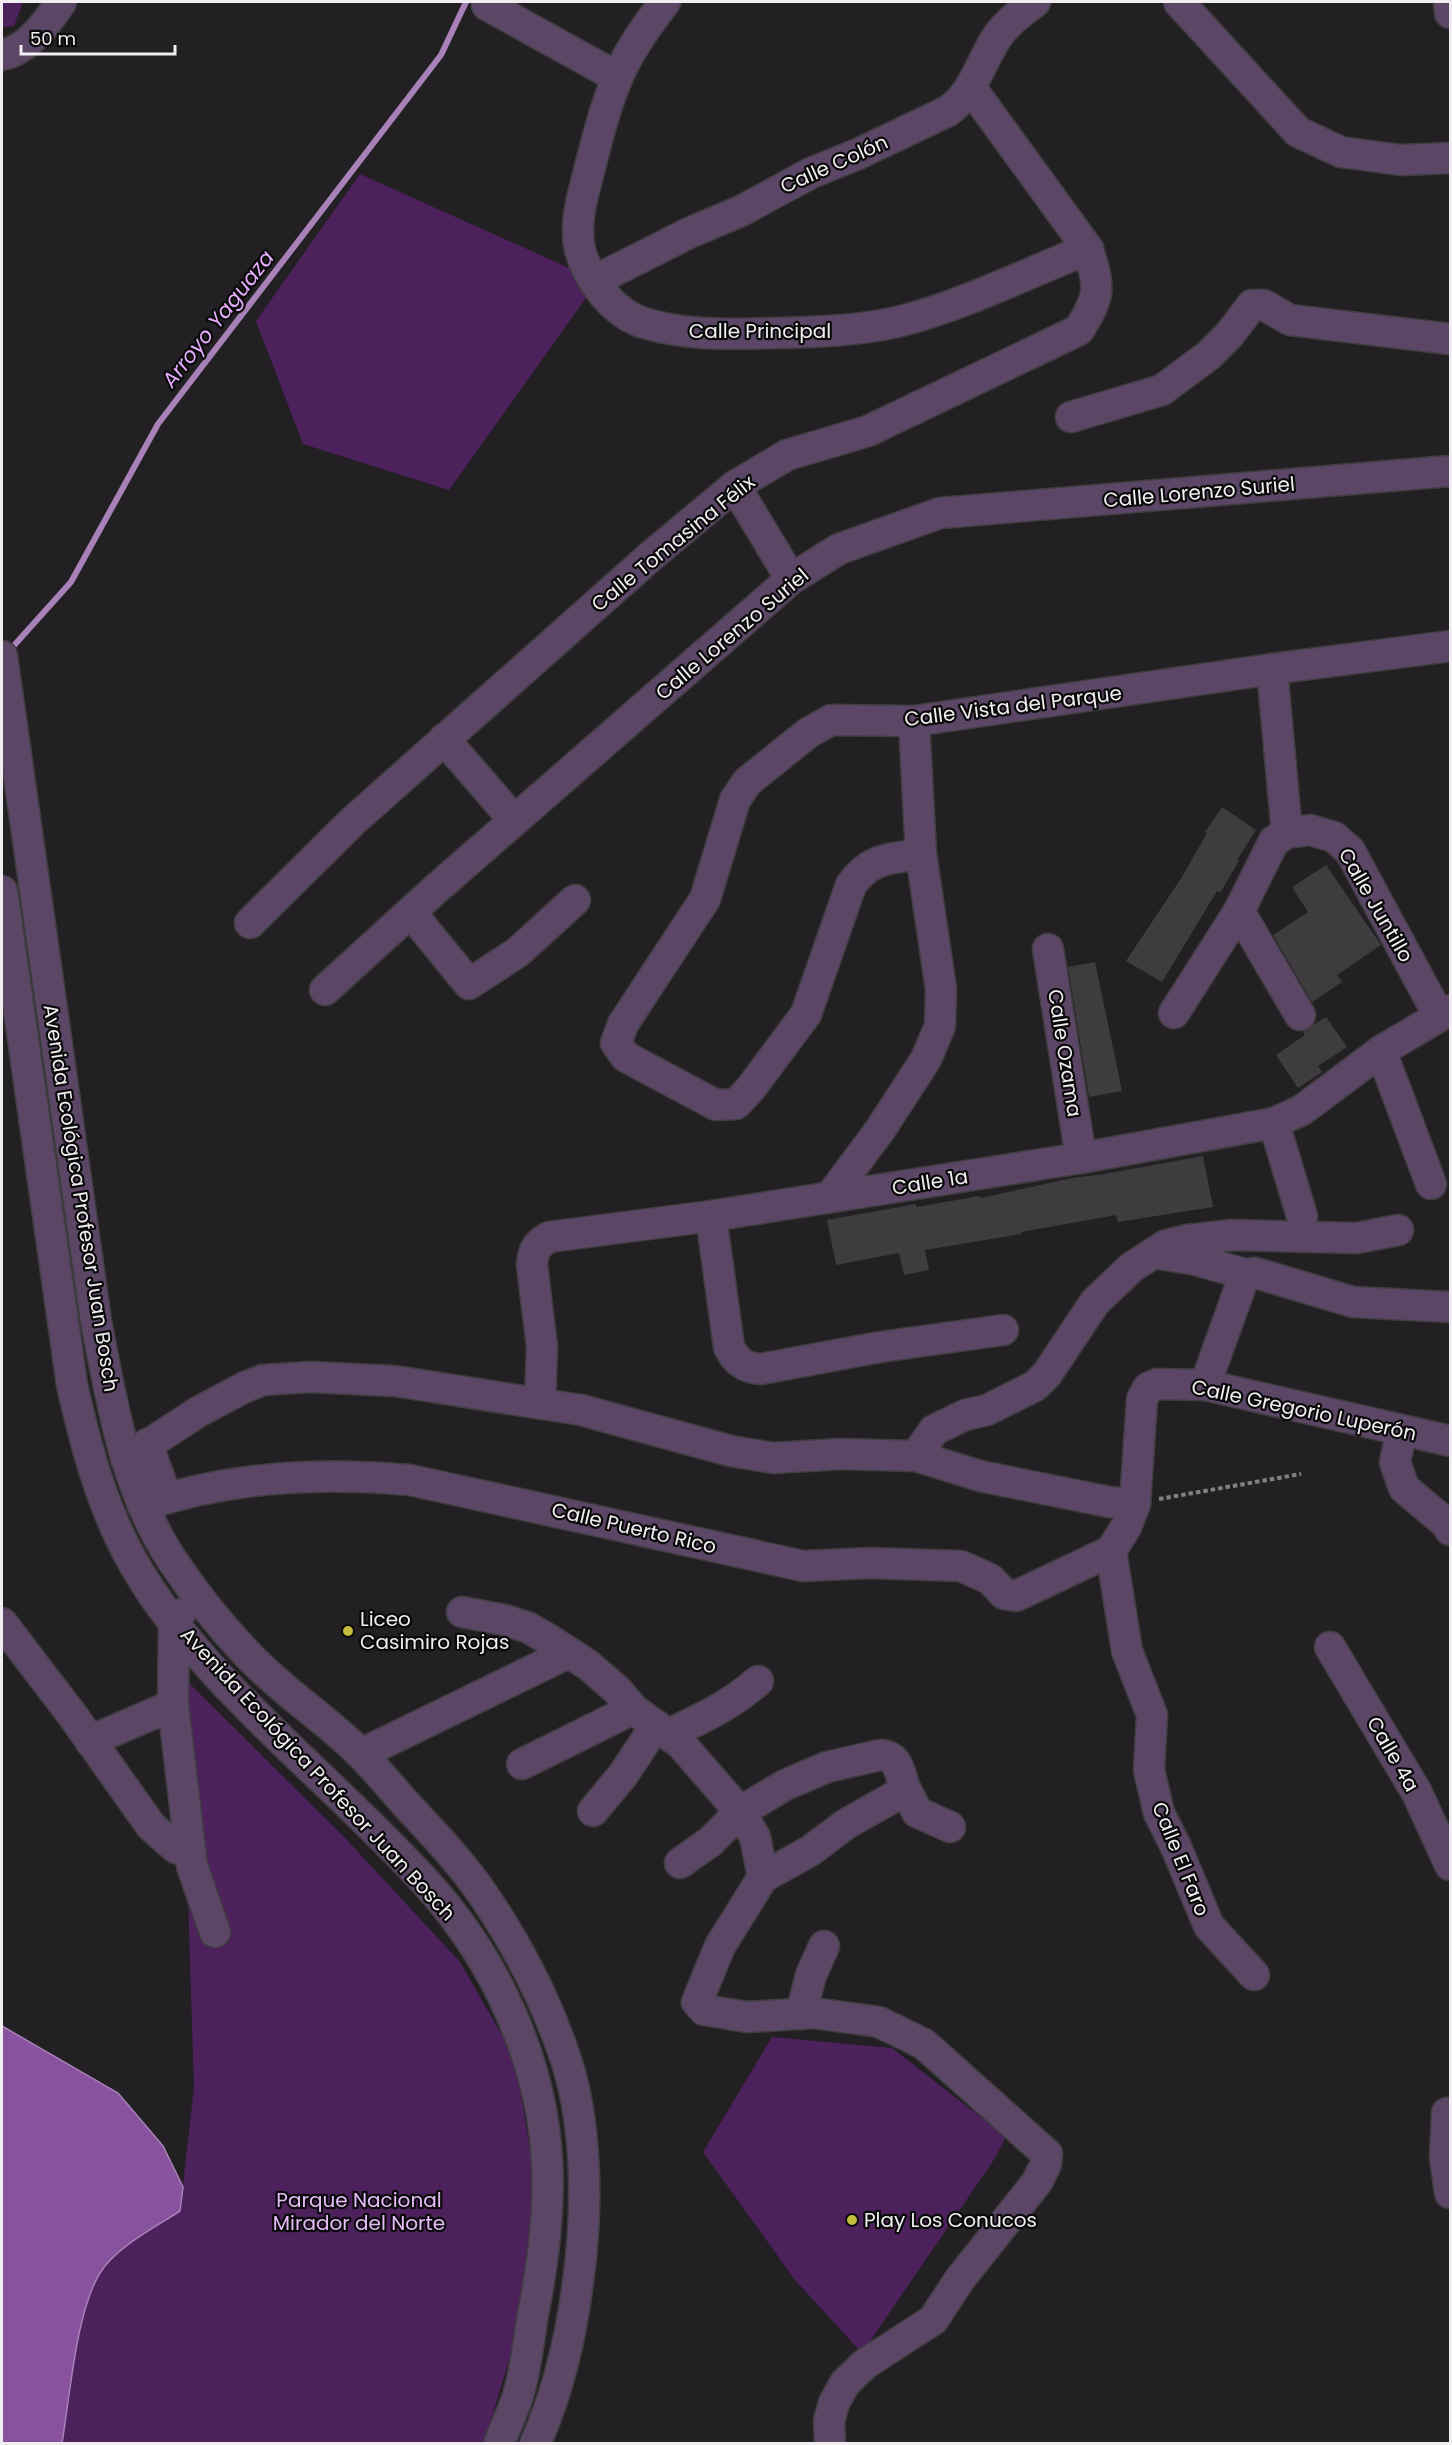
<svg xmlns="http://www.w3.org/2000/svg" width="1452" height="2445" font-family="Poppins,sans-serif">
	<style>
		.green { fill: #4c215c }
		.water { fill: #88529e; stroke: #a781b7; stroke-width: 1.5 }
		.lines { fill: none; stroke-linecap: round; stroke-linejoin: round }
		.stream { stroke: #a781b7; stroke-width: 6 }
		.building { fill: #3e3c3f }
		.minor-casing { stroke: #3f3d40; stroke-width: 33 }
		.path { stroke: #828083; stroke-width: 4; stroke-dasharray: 4.5 3; stroke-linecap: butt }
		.minor { stroke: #5c4666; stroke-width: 30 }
		.poi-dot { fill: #c4bc3d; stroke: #0b0a0b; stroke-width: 2 }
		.labels { text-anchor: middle; stroke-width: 4.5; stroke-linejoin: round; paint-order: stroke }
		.street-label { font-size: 20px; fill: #f0eef0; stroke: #0b0a0b }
		.poi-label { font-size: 20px; fill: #f0eef0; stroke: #0b0a0b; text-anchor: start }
		.park-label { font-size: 20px; fill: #e5bbf8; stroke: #0b0a0b }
		.water-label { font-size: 21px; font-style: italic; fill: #e6adfe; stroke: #0b0a0b }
	</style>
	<rect width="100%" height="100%" fill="#222023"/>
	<g class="green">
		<path d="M2,2H23L14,26L2,27Z"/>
		<path d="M360,174L598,281L449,490L303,444L256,321Z"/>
		<path d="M181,1675L346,1839L460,1962L515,2058L540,2210L516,2337L486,2437L481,2443L62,2444C70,2397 76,2312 100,2273C117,2245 153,2228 180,2211L194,2087Z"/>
		<path d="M772,2037L892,2048L1006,2137L993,2161L862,2353L795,2280L703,2152Z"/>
	</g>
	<path class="water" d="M2,2026L118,2093L163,2146L183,2187L180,2211C154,2228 116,2247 100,2273C76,2312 70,2396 62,2443H2Z"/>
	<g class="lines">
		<path class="stream" d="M9,651L71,582L158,424L441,55L466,2"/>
	</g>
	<g class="building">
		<path d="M1222,807L1256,830L1237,860L1239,861L1220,893L1217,891L1162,982L1126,961L1182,877L1207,833L1205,832Z"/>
		<path d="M1326,865L1381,945L1337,975L1342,982L1312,1002L1273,935L1308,912L1292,887Z"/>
		<path d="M1095,962L1122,1091L1089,1097L1068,967Z"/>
		<path d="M1326,1017L1347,1047L1318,1066L1322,1072L1298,1088L1276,1055L1305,1035L1303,1031Z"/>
		<path d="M1203,1156L1213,1207L1118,1222L1116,1215L1021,1232V1234L925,1250L929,1270L904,1275L899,1253L836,1265L827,1220L916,1204V1207L980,1196L981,1198L1072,1178L1104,1174Z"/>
	</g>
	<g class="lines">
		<defs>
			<g id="minor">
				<path d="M665,2C647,25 628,51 617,79C603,112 595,148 586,183C580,205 575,228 580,250C588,280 614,314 644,323C687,336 730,334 775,333C815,332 857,331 897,322C959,307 1028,273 1088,249"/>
				<path d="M1179,2L1298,132L1341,152L1401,160L1450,158"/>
				<path d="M1449,2L1450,13"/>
				<path d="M487,5L617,77"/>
				<path d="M2,55C29,49 47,23 61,2"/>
				<path d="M594,281L689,233L741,211L811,173L858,154L948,111C974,93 980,63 997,37C1005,25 1023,10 1035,2"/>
				<path d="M1071,417L1162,390L1209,355L1229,335L1252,305H1264L1290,320L1450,339"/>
				<path d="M735,486L791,579"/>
				<path d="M2,656L96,1321C112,1403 125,1489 172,1560C194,1593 221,1627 249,1656C283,1692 326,1719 361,1754C376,1769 390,1786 404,1802C432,1832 461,1862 484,1896C516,1943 544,1997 563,2051C588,2120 588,2210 578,2282C571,2337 558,2393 535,2444"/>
				<path d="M1272,669L1287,833"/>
				<path d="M444,739L514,820"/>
				<path d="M921,854C890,859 871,857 851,885L806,1014L751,1088L736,1104L716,1105L626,1057L616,1043L623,1024L705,899L735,800L747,782L808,733L831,720L914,721L1272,669L1450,646"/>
				<path d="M2,891L72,1385C86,1447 102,1508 134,1564C204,1686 334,1780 428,1885C495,1959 542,2061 547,2161C550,2212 543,2264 533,2314C529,2340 526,2367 519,2392C514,2410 505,2427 499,2444"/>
				<path d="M1239,911L1300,1015"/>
				<path d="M411,913L469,984L518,952L575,900"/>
				<path d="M250,923L352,822L651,556L735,486L787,455L868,431L1079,330C1101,294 1100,289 1088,249L971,88"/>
				<path d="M1048,949L1081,1158"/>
				<path d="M325,990L437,888L791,579L839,549L940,513L1450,471"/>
				<path d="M1174,1013L1239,911L1274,841L1287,833L1310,830L1334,837L1350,851L1439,1016"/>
				<path d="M1381,1051L1431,1184"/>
				<path d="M1274,1123L1302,1216"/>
				<path d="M830,1197L880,1130L926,1059L940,1026L941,989L921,854L914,721"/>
				<path d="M711,1216L729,1347C736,1361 744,1368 761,1369L880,1347L1003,1330"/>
				<path d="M1154,1253L1196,1260L1245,1274"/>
				<path d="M1205,1385L1245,1274L1256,1273L1353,1302L1450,1307"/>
				<path d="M540,1403L542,1347L532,1265C533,1250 537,1244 549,1237L711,1216L1081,1158L1274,1123L1302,1110L1381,1051L1450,1010"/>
				<path d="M1402,1430L1395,1462L1404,1488L1448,1525L1450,1530"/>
				<path d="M147,1444L167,1498"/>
				<path d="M916,1456L934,1430L965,1415L987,1410L1035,1386L1047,1374L1095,1302L1132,1267L1166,1245L1187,1240L1233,1235L1357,1238L1398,1230"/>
				<path d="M126,1459L198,1412L245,1387L263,1380L310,1377L395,1381L581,1410L731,1451L773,1458L840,1454L916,1456L980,1476L1109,1502L1135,1504"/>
				<path d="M143,1506C229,1476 321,1472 410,1480L803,1566L870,1563L961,1566L990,1579L1004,1594L1016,1596L1111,1551"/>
				<path d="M1111,1551L1126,1527L1135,1504L1142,1399L1148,1388L1157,1384L1205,1385L1450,1441"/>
				<path d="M1111,1551L1127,1651L1152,1715L1149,1770L1159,1813L1176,1847L1209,1926L1254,1975"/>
				<path d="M462,1612L505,1620L529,1628L553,1642L588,1665L617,1690L633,1709L681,1744L740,1812L755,1837L763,1877L720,1946L697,2002L704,2010L747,2017L814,2013L879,2022L924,2044L1047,2154L1046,2164L1037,2182L960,2279L933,2320L865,2364L845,2383L834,2403L829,2421L830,2444"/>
				<path d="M180,1614L174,1622L173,1705L192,1866L215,1932"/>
				<path d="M2,1623L73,1716L151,1826L176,1848L190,1853"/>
				<path d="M1330,1647L1417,1793L1450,1865"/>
				<path d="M669,1734C701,1719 731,1705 758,1681"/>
				<path d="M90,1741L173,1705"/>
				<path d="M361,1754L564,1655H573"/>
				<path d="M522,1764L633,1709"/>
				<path d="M904,1786L917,1812L950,1827"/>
				<path d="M593,1811L623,1775L656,1725"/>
				<path d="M680,1863L710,1842L740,1812L785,1785L827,1767L880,1755C898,1755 900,1772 904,1786L899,1794L846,1824L810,1851L763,1877"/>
				<path d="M801,2014L811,1975L824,1946"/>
				<path d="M1447,2113L1445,2158L1450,2193"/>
			</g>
		</defs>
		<use href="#minor" class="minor-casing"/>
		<path class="path" d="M1159,1499L1301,1474"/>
		<use href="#minor" class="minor"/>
	</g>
	<g class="poi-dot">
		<circle cx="348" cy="1631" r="6"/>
		<circle cx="852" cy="2220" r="6"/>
	</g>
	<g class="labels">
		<g class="street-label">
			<text transform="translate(834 164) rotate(-24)" y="7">Calle Colón</text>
			<text x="760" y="338">Calle Principal</text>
			<text transform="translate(1199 492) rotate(-5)" y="7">Calle Lorenzo Suriel</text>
			<text transform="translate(673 543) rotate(-39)" y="7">Calle Tomasina Félix</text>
			<text transform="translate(732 634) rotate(-40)" y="7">Calle Lorenzo Suriel</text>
			<text transform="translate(1013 706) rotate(-7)" y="7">Calle Vista del Parque</text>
			<text transform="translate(1376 905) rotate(60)" y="7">Calle Juntillo</text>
			<text transform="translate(1065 1053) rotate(81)" y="7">Calle Ozama</text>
			<text transform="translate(930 1182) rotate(-9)" y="7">Calle 1a</text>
			<text transform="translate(81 1198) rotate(81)" y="7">Avenida Ecológica Profesor Juan Bosch</text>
			<text transform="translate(1304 1410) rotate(12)" y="7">Calle Gregorio Luperón</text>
			<text transform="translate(634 1528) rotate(13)" y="7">Calle Puerto Rico</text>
			<text transform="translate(1393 1754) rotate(60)" y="7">Calle 4a</text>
			<text transform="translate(318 1774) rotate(47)" y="7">Avenida Ecológica Profesor Juan Bosch</text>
			<text transform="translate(1181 1859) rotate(68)" y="7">Calle El Faro</text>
		</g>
		<g class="poi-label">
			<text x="360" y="1626">Liceo<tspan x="360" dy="23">Casimiro Rojas</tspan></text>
			<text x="864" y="2227">Play Los Conucos</text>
		</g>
		<g class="park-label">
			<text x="359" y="2207">Parque Nacional<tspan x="359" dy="23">Mirador del Norte</tspan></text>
		</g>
		<g class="water-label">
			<text transform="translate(218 319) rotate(-52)" y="7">Arroyo Yaguaza</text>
		</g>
	</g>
	<rect width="1452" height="2445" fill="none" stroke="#f0eef0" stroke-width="6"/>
	<path d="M21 45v9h154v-9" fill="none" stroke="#f0eef0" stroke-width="3"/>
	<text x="30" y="45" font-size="18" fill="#f0eef0" stroke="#0b0a0b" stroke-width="4.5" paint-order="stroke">50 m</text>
</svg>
